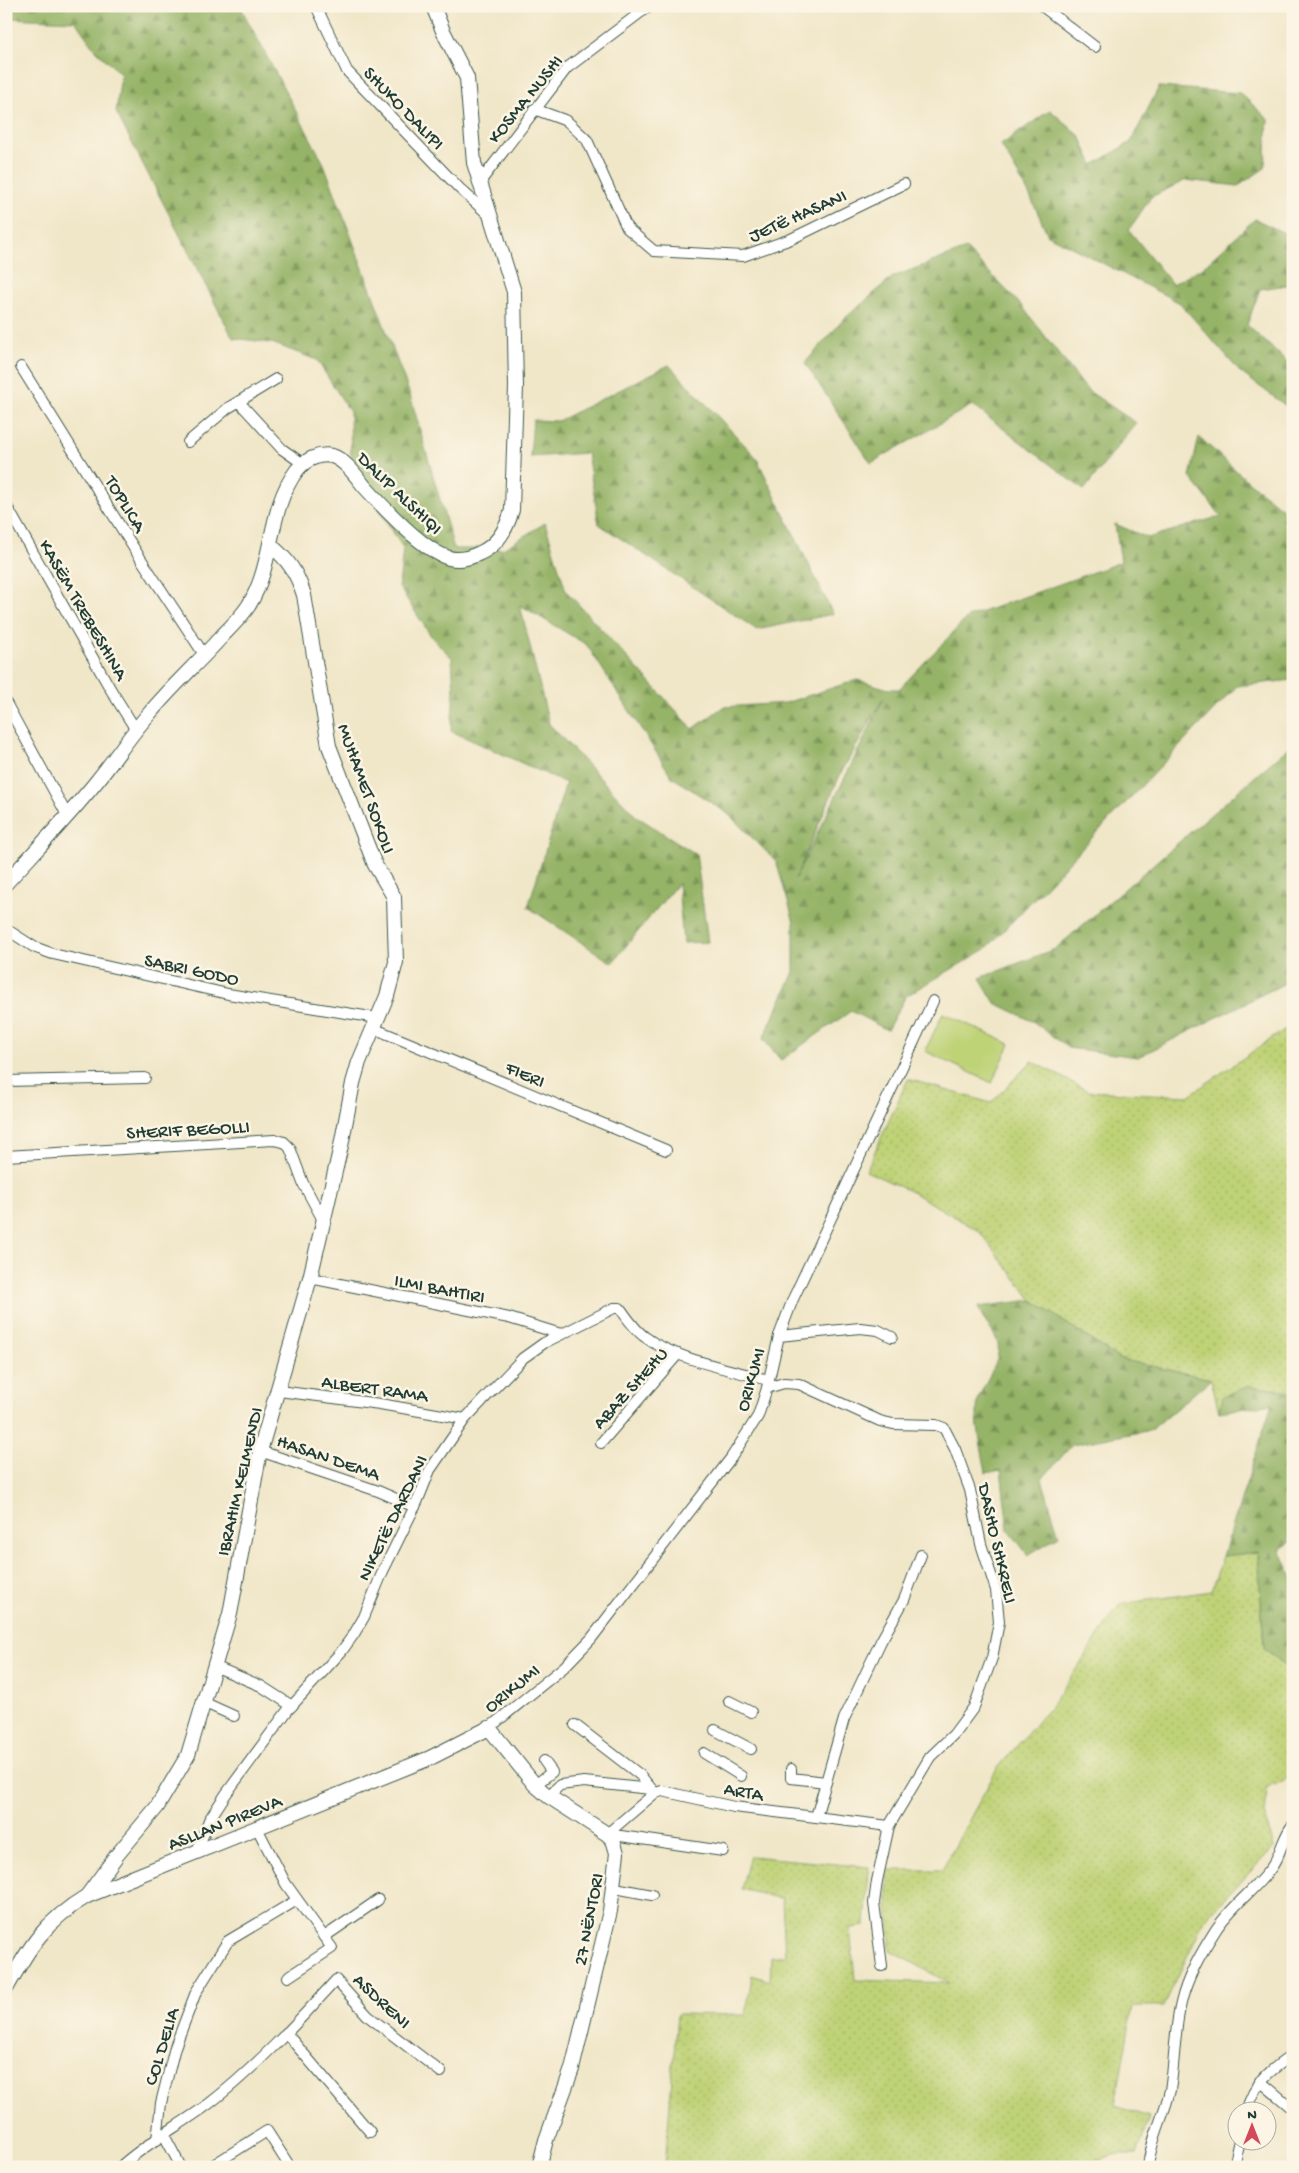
<svg xmlns="http://www.w3.org/2000/svg" width="1299" height="2173" font-family="'Gochi Hand',sans-serif">
	<style>
		.green { fill: url(#green-dots); stroke: #6e8855 }
		.forest { fill: url(#forest-firs); stroke: #5a784e; fill-rule: evenodd }
		.pitch { fill: #bed276; stroke: #6e8855 }
		.lines { fill: none; stroke-linecap: round; stroke-linejoin: round }
		.street-casing { stroke: #3e564a; stroke-width: 12 }
		.secondary-casing { stroke: #3e564a; stroke-width: 16 }
		.street { stroke: #fff; stroke-width: 10 }
		.secondary { stroke: #fff; stroke-width: 14 }
		.labels { text-anchor: middle; stroke-width: 5; stroke-linejoin: round; paint-order: stroke }
		.street-label { font-size: 19px; fill: #1f3d34; stroke: #fcf5e5 }
	</style>
	<defs>
		<pattern id="green-dots" width="8" height="8" patternUnits="userSpaceOnUse" patternTransform="scale(1.25)"><rect width="8" height="8" fill="#bed276"/><path d="M2 2h.1M6 6h.1" fill="none" stroke="#a3b567" stroke-width="1.8" stroke-linecap="round"/></pattern>
		<pattern id="forest-firs" width="22" height="20" patternUnits="userSpaceOnUse" patternTransform="scale(1.25)"><rect width="22" height="20" fill="#96b467"/><path d="M5 1l3.5 6h-7zM16 11l3.5 6h-7z" fill="#7a9456"/></pattern>
	</defs>
	<rect width="100%" height="100%" fill="#fcf5e5"/>
	<filter id="ink" filterUnits="userSpaceOnUse"><feTurbulence type="fractalNoise" baseFrequency=".02" numOctaves="2"/><feDisplacementMap in="SourceGraphic" scale="10" xChannelSelector="R" yChannelSelector="G"/><feConvolveMatrix kernelMatrix="1 2 1 2 8 2 1 2 1" color-interpolation-filters="sRGB"/></filter>
	<filter id="wash" filterUnits="userSpaceOnUse"><feTurbulence type="fractalNoise" baseFrequency=".0096" numOctaves="4" result="noise"/><feDisplacementMap in="SourceGraphic" scale="20" xChannelSelector="R" yChannelSelector="G"/><feGaussianBlur stdDeviation="1.12" result="paint"/><feColorMatrix in="noise" values="0 0 0 0 0 0 0 0 0 0 0 0 0 0 0 0 0 1.4 0 .05"/><feComposite in="paint" operator="in"/></filter>
	<g filter="url(#wash)">
		<rect width="100%" height="100%" fill="#f0e6c8"/>
		<g class="green">
			<path d="M1293,1024V1392L1249,1386L1222,1397L1219,1412L1211,1379L1119,1359L1032,1300L979,1231L912,1192L866,1171L908,1079L991,1103L1032,1061L1088,1091L1188,1096Z"/>
			<path d="M1258,1552L1264,1648L1293,1672V1775L1267,1789L1265,1818L1274,1847L1204,1920L1164,2006H1133L1115,2106L1149,2117L1137,2155H1112L1078,2167H665L677,2014L746,2015L752,1975L770,1981L771,1957L785,1955L782,1899L741,1889L750,1856L869,1867L865,1926L850,1928L855,1980L949,1983L890,1950L887,1870H942L997,1769L1052,1705L1120,1604L1211,1591L1223,1556Z"/>
		</g>
		<g class="forest">
			<path d="M6,6H240L324,164L410,395L454,549H503L545,523L566,591L693,729L723,707L785,703L857,680L889,689H899L968,617L1121,562L1115,524L1148,538L1221,516L1190,477L1199,437L1250,483L1293,517V680L1237,686L986,949L906,996L887,1030L851,1011L781,1060L763,1039L794,972V922L776,861L727,813L672,777L587,645L520,605L549,724L636,816L696,854L708,942L683,943L678,883L612,963L528,907L566,783L451,731L454,691L452,658L433,639L399,587L403,548L351,466L350,412L317,360L272,343L233,338L116,112L121,75L94,48L75,21L6,18ZM883,699V700L795,879L841,773Z"/>
			<path d="M1159,87L1240,93L1268,119L1265,168L1238,186L1186,180L1151,197L1129,230L1172,284L1202,268L1255,219L1293,237V284L1260,289L1247,325L1293,367V411L1240,372L1180,303L1048,235L1029,194L1001,145L1050,110L1080,136L1093,165L1131,142Z"/>
			<path d="M966,249L1021,305L1087,390L1136,423L1084,490L972,405L871,463L805,363L844,319L893,277Z"/>
			<path d="M669,365L756,457L833,614L757,630L599,524L587,453L530,457L533,420L558,421Z"/>
			<path d="M1293,747V979L1138,1057L1068,1048L1034,1022L995,1003L980,978L1055,949L1288,748Z"/>
			<path d="M1032,1300L1119,1359L1211,1379L1151,1430L1072,1445L1042,1479L1059,1536L1028,1555L1008,1529L1001,1470L986,1473C983,1453 974,1420 978,1401C983,1382 1001,1364 998,1344C997,1336 982,1319 978,1307Z"/>
			<path d="M1249,1386L1293,1392V1541L1280,1549L1293,1580V1672L1264,1648L1258,1552L1223,1556L1272,1404L1219,1412L1222,1397Z"/>
		</g>
		<path class="pitch" d="M943,1013L1010,1044L992,1083L925,1051Z"/>
	</g>
	<g filter="url(#ink)">
		<g class="lines">
			<defs>
				<g id="street">
					<path d="M316,6L347,71L460,189L489,215"/>
					<path d="M1042,6L1095,47"/>
					<path d="M534,109L567,121L587,140L627,228L654,251L743,256L791,239L904,184"/>
					<path d="M480,182L567,68L649,6"/>
					<path d="M21,367L135,550L205,656"/>
					<path d="M239,402L282,449L302,463"/>
					<path d="M188,442L228,408L276,379"/>
					<path d="M6,505L111,690L136,730"/>
					<path d="M6,703L67,815"/>
					<path d="M6,929L34,947L53,954L228,994L377,1018"/>
					<path d="M373,1028L666,1150"/>
					<path d="M6,1081L145,1078"/>
					<path d="M6,1156L274,1140L284,1142L290,1148L303,1183L323,1220"/>
					<path d="M310,1278L509,1318L561,1334"/>
					<path d="M779,1336L860,1328L878,1330L892,1337"/>
					<path d="M767,1388L784,1383L799,1384L880,1421L893,1424L936,1425L944,1428L955,1449L970,1490L981,1544L996,1590L999,1622L992,1658L974,1707L954,1734L930,1757L889,1826L877,1881L874,1903L882,1966"/>
					<path d="M279,1391L380,1404L465,1419"/>
					<path d="M601,1443L678,1354"/>
					<path d="M260,1451L378,1491L415,1507"/>
					<path d="M214,1666L261,1686L292,1706"/>
					<path d="M729,1701L751,1712"/>
					<path d="M203,1702L234,1716"/>
					<path d="M575,1725L640,1775L654,1792"/>
					<path d="M489,1728L564,1667L591,1639L731,1458L758,1416L767,1388L779,1336L793,1299L933,1001"/>
					<path d="M715,1730L751,1749"/>
					<path d="M704,1753L741,1776"/>
					<path d="M791,1769V1778L826,1782"/>
					<path d="M535,1785L552,1772L544,1761"/>
					<path d="M548,1796L560,1785L584,1782L651,1789"/>
					<path d="M816,1817L844,1719L881,1641L904,1600L921,1555"/>
					<path d="M257,1828L286,1884L332,1948L288,1977"/>
					<path d="M607,1834L655,1793L662,1791L734,1807L889,1826"/>
					<path d="M607,1834L723,1851"/>
					<path d="M197,1851L209,1820L226,1794L288,1710L341,1652L354,1634L364,1617L383,1571L418,1500L430,1470L465,1419L523,1358L544,1343L614,1308H620C627,1318 635,1330 645,1337C674,1359 733,1370 768,1380"/>
					<path d="M615,1888L652,1895"/>
					<path d="M324,1937L378,1900"/>
					<path d="M286,2033L370,2132"/>
					<path d="M1260,2081L1293,2109"/>
					<path d="M1247,2110C1253,2084 1271,2069 1293,2055"/>
					<path d="M164,2135L181,2167"/>
					<path d="M157,2140L161,2103L175,2047L196,1992L228,1941L297,1900"/>
					<path d="M120,2167C147,2142 181,2125 210,2103C256,2067 297,2023 336,1980L368,2016L441,2072"/>
					<path d="M210,2167L267,2131L290,2167"/>
					<path d="M1148,2167C1151,2138 1164,2117 1170,2090C1175,2061 1174,2031 1181,2003C1187,1977 1201,1953 1215,1931C1230,1907 1254,1891 1271,1868C1281,1855 1283,1835 1293,1825"/>
					<path d="M1234,2167L1240,2140"/>
				</g>
				<g id="secondary">
					<path d="M6,883C37,849 69,816 97,781C115,759 130,735 149,714C172,686 199,662 223,635C232,626 242,616 249,605C275,562 267,510 297,470C305,460 319,453 332,456C345,460 356,476 364,486C382,506 424,551 449,558C460,561 470,558 480,553C498,545 507,528 512,510L516,386L514,292L474,163L467,78L443,31L433,6"/>
					<path d="M87,1896L117,1855L157,1807L188,1755L230,1614L260,1451L310,1278L341,1146L353,1083L359,1062L387,996L396,962L394,897L375,865L329,746L304,595C297,573 288,559 270,545"/>
					<path d="M6,1989C29,1947 45,1921 87,1896L430,1758L489,1728L535,1785L548,1796L607,1834L613,1840L617,1853L610,1911L572,2069L546,2140L539,2167"/>
				</g>
			</defs>
			<use href="#street" class="street-casing"/>
			<use href="#secondary" class="secondary-casing"/>
			<use href="#street" class="street"/>
			<use href="#secondary" class="secondary"/>
		</g>
	</g>
	<g class="labels">
		<g class="street-label">
			<text transform="translate(524 98) rotate(-51)" y="7">KOSMA NUSHI</text>
			<text transform="translate(405 107) rotate(46)" y="7">SHUKO DALIPI</text>
			<text transform="translate(797 214) rotate(-24)" y="7">JETË HASANI</text>
			<text transform="translate(401 492) rotate(44)" y="7">DALIP ALSHIQI</text>
			<text transform="translate(127 503) rotate(59)" y="7">TOPLICA</text>
			<text transform="translate(85 609) rotate(60)" y="7">KASËM TREBESHINA</text>
			<text transform="translate(368 788) rotate(70)" y="7">MUHAMET SOKOLI</text>
			<text transform="translate(192 968) rotate(12)" y="7">SABRI GODO</text>
			<text transform="translate(526 1073) rotate(23)" y="7">FIERI</text>
			<text transform="translate(188 1128) rotate(-3)" y="7">SHERIF BEGOLLI</text>
			<text transform="translate(440 1287) rotate(11)" y="7">ILMI BAHTIRI</text>
			<text transform="translate(749 1379) rotate(-74)" y="7">ORIKUMI</text>
			<text transform="translate(375 1387) rotate(8)" y="7">ALBERT RAMA</text>
			<text transform="translate(629 1387) rotate(-48)" y="7">ABAZ SHEHU</text>
			<text transform="translate(329 1456) rotate(19)" y="7">HASAN DEMA</text>
			<text transform="translate(238 1481) rotate(-77)" y="7">IBRAHIM KELMENDI</text>
			<text transform="translate(391 1517) rotate(-64)" y="7">NIKETË DARDANI</text>
			<text transform="translate(999 1543) rotate(77)" y="7">DASHO SHKRELI</text>
			<text transform="translate(511 1687) rotate(-39)" y="7">ORIKUMI</text>
			<text transform="translate(744 1790) rotate(10)" y="7">ARTA</text>
			<text transform="translate(224 1821) rotate(-22)" y="7">ASLLAN PIREVA</text>
			<text transform="translate(587 1919) rotate(-79)" y="7">27 NËNTORI</text>
			<text transform="translate(383 2000) rotate(43)" y="7">ASDRENI</text>
			<text transform="translate(160 2046) rotate(-73)" y="7">COL DELIA</text>
		</g>
	</g>
	<rect width="1299" height="2173" fill="none" stroke="#fcf5e5" stroke-width="25"/>
	<g transform="translate(1252 2126)"><circle r="24" fill="#fcf5e5" stroke="#a4ab9e"/>
	<path d="M0-4L9 19L0 12L-9 19Z" fill="#d1495b"/>
	<text y="-8" font-size="14" font-weight="bold" text-anchor="middle" fill="#1f3d34">N</text>
	</g>
</svg>
